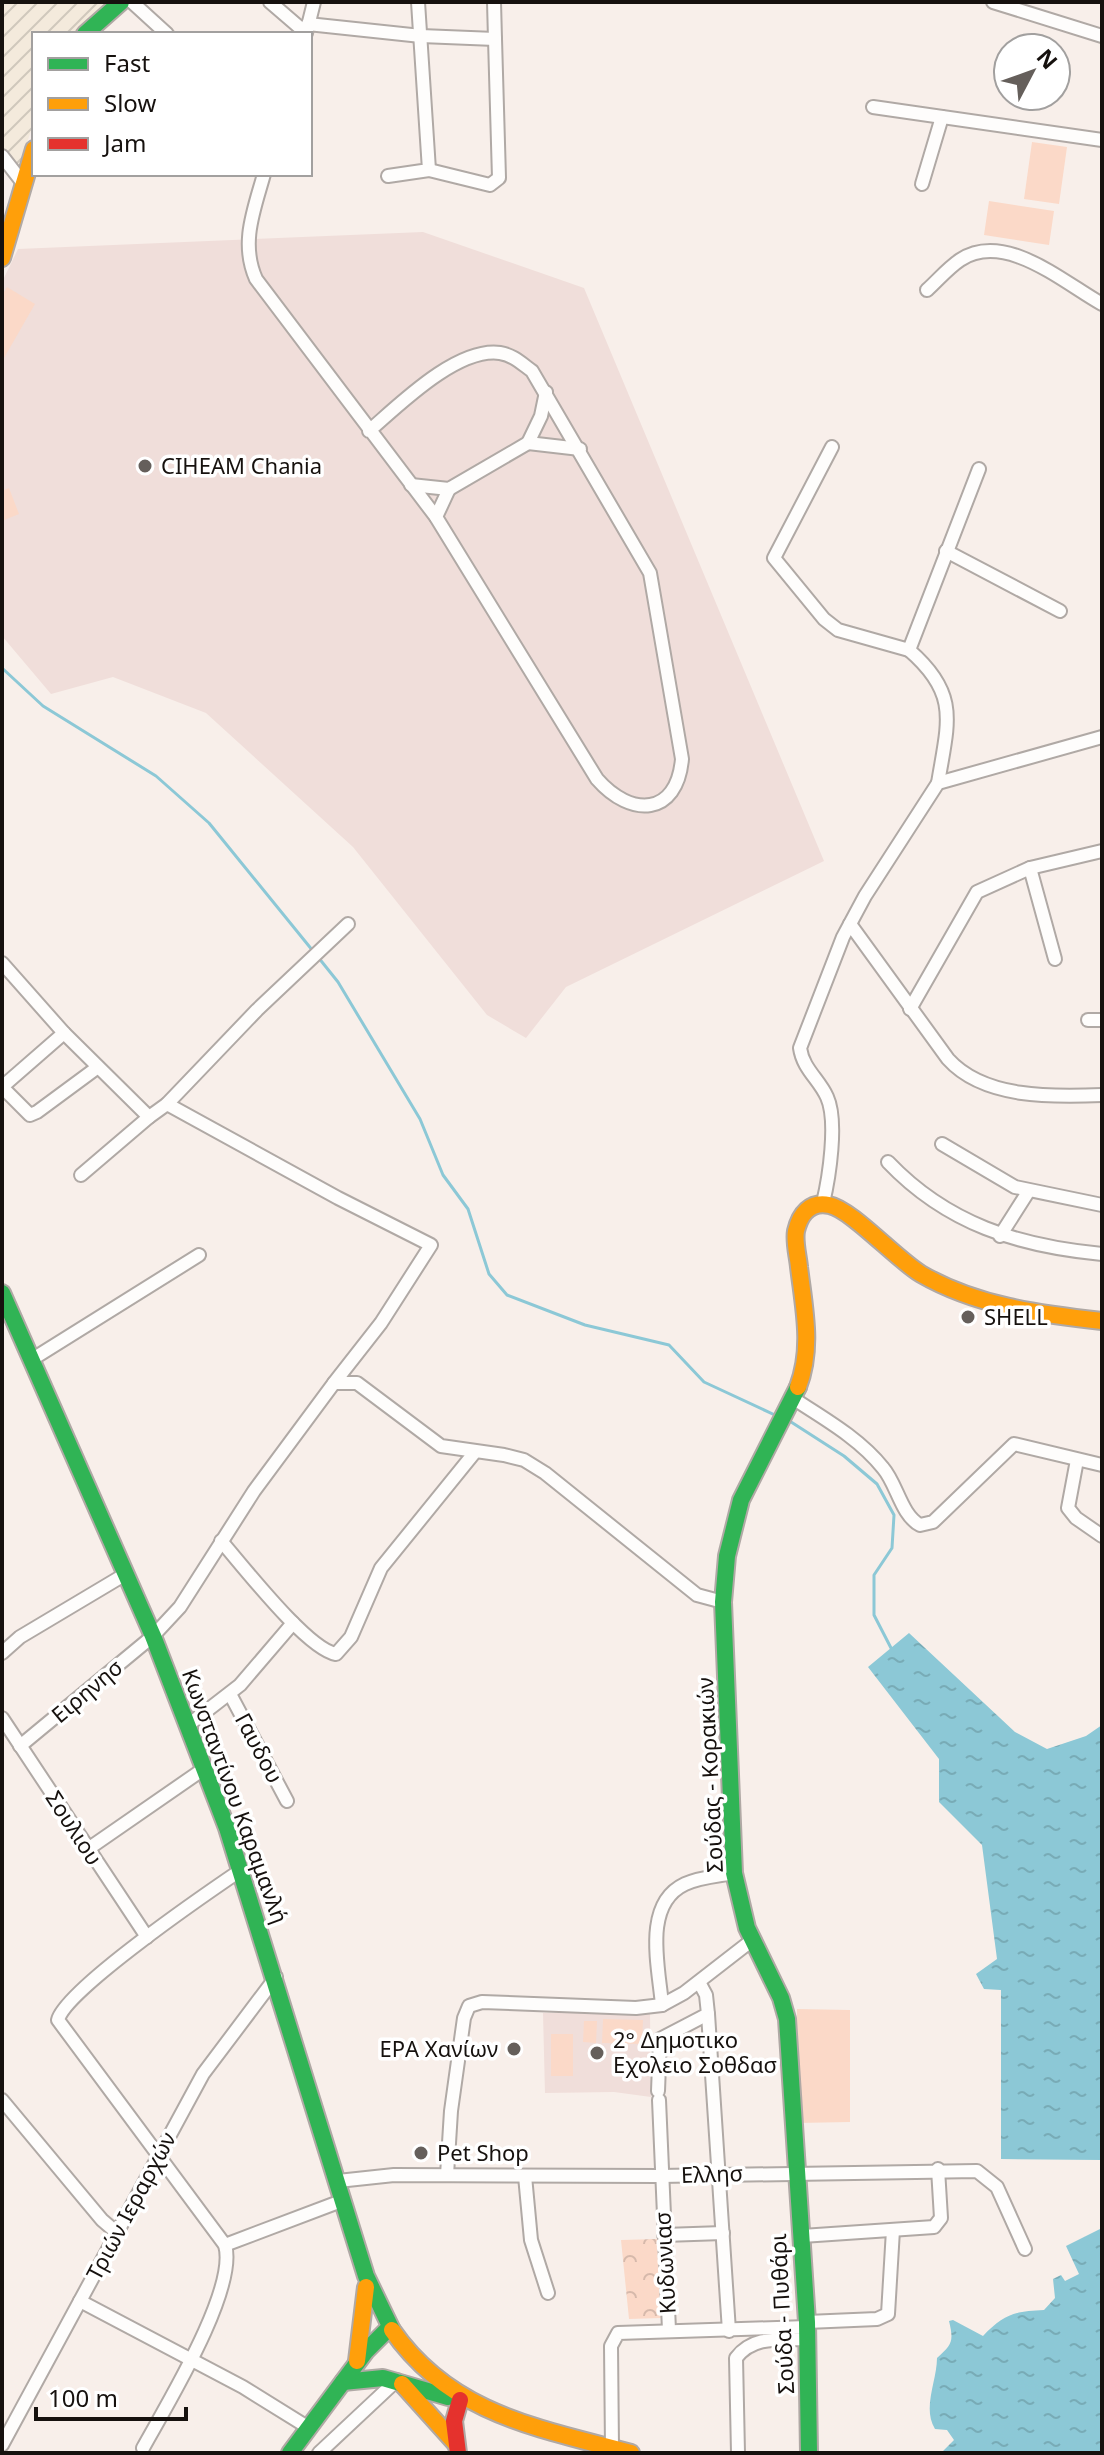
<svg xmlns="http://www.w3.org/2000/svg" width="1104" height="2455" font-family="'Noto Sans',sans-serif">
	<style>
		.industrial { fill: url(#industrial-furrows) }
		.education { fill: #f0deda }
		.park { fill: url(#park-crowns) }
		.pitch { fill: #fbd9c8 }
		.water { fill: url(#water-ripples) }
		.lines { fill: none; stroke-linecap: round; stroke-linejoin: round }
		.stream { stroke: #8cc8d6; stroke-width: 3 }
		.street-casing { stroke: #b0a9a5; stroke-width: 16 }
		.fast-casing { stroke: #b0a9a5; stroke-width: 20 }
		.slow-casing { stroke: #b0a9a5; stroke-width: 20 }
		.jam-casing { stroke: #b0a9a5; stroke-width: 20 }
		.street { stroke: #fefdfc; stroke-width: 12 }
		.fast { stroke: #30b455; stroke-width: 16 }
		.slow { stroke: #ff9f0a; stroke-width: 16 }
		.jam { stroke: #e5322d; stroke-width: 16 }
		.poi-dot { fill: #655f5b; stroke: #fff; stroke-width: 3 }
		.labels { text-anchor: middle; stroke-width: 7; stroke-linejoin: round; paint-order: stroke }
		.poi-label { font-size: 22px; fill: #16110e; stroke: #fff; text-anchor: start }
		.street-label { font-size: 22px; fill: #16110e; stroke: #fff }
	</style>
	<defs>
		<pattern id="industrial-furrows" width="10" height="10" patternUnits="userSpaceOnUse" patternTransform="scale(2)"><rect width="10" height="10" fill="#f4eadc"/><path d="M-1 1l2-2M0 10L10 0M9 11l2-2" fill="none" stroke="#d0c8bc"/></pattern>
		<pattern id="park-crowns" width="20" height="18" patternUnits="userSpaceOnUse" patternTransform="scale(2)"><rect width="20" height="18" fill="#fbd9c8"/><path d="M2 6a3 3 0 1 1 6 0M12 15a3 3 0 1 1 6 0" fill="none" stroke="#d6b9ab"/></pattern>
		<pattern id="water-ripples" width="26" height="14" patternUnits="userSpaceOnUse" patternTransform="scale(2)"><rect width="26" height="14" fill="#8cc8d6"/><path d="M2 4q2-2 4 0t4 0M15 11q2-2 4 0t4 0" fill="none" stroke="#78abb6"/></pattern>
	</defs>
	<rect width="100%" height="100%" fill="#f8efea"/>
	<path class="industrial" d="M2,2H108L75,34H34V122L18,169L2,151Z"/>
	<g class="education">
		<path d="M423,232L584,288L824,861L566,987L526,1038L487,1015L353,847L206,713L113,677L51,694L2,636V282L18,249Z"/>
		<path d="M543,2013H650L651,2097L614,2092L545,2093Z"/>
	</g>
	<path class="park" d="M657,2239L661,2318L629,2319L621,2240Z"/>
	<g class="pitch">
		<path d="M1032,142L1067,147L1059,204L1024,199Z"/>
		<path d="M989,201L1054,211L1049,245L984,235Z"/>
		<path d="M7,287L35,304L4,358L2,295Z"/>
		<path d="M9,488L19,514L2,521V491Z"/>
		<path d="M797,2009L850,2010V2122L797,2123Z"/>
		<path d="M603,2019L643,2020L642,2044L602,2043Z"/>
		<path d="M584,2021H597L596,2043L583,2042Z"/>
		<rect x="551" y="2034" width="22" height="42"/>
	</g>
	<g class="water">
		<path d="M909,1633L1015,1732L1047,1749L1086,1736L1102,1725V2160L1001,2159V1990L984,1989L976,1974L997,1959L982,1845L939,1802V1759L868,1667Z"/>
		<path d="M1102,2228V2453H941L954,2440L947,2430L935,2429C922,2408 937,2381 937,2358C952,2344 954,2342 949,2321L953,2320L983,2336C1004,2314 1016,2311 1044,2310L1055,2298L1053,2279L1061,2275L1065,2281L1079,2274L1066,2246Z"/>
	</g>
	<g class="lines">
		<g class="stream">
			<path d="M2,668L43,706L156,776L209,823L313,951"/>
			<path d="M318,957L338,982L420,1119L443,1175L468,1209L489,1274L507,1295L585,1325L669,1345L704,1382L777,1416"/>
			<path d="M788,1420L844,1456L877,1484L894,1515L892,1548L874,1575V1615L891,1648"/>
		</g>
		<defs>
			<g id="street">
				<path d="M132,2L167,34"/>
				<path d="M270,2L306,33"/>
				<path d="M993,2L1102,36"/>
				<path d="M308,24L421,36L495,39L494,2"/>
				<path d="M307,30L314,2"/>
				<path d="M873,107L1102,140"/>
				<path d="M2,156L23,183"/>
				<path d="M429,170L490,185L499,178L495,39"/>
				<path d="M264,174C254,210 240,243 256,279L436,517L597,779C631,818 677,816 682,759L650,573L532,371C521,363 513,355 500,353C457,347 399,405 369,431"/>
				<path d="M388,176L429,170L418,2"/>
				<path d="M922,184L942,117"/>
				<path d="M927,290C938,280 948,268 960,260C1005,230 1064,283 1102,304"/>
				<path d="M528,443L580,449"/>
				<path d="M832,447L774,558L824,619L838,630L909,650"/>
				<path d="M411,485L449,489L528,443L541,416L546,392"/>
				<path d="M436,517L449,489"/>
				<path d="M946,551L1060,611"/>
				<path d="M938,783C948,722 960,694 909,650L979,469"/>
				<path d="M1030,868L1055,959"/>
				<path d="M850,924L948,1059C984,1099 1053,1097 1102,1095"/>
				<path d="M2,963L64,1033L149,1117L167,1104L338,1198L431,1245L381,1323L334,1383"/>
				<path d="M910,1009L977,892L1030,868L1102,851"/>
				<path d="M1088,1020H1102"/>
				<path d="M64,1033L2,1087L30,1115L37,1112L98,1067"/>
				<path d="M167,1104L257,1010L348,924"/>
				<path d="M942,1144L1015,1187L1102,1205"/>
				<path d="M888,1162C947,1224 1018,1246 1102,1254"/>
				<path d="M81,1175L149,1117"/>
				<path d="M823,1203C829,1178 838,1121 827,1097C819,1079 803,1069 800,1048L843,937L865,896L938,783L1102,737"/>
				<path d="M1000,1236L1028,1192"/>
				<path d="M31,1360L199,1255"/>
				<path d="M794,1399C825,1419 860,1439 883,1468C897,1484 901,1515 920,1525L933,1522L1014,1444L1102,1465"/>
				<path d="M1077,1460L1068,1508L1076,1518L1102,1536"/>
				<path d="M221,1541C243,1566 307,1649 336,1654L351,1637L381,1568L475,1452"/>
				<path d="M2,1653L20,1637L124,1575"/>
				<path d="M230,1694L287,1801"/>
				<path d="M2,1718L147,1937"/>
				<path d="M187,1726L240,1685L293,1623"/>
				<path d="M20,1746L153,1636L180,1607L254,1491L334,1383H357L441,1446L504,1455L524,1460L545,1473L697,1595L723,1602"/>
				<path d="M88,1849L205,1768"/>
				<path d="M662,2005C659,1968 642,1904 685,1884C700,1877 718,1876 734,1873"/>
				<path d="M708,2014L729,2331"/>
				<path d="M658,2091L660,2039L708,2014L706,1995L699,1982"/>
				<path d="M2,2100L102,2220L116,2232"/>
				<path d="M659,2100L669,2330"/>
				<path d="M447,2175L451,2111L464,2018L469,2006L482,2002L636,2008L662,2005L684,1993L751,1941"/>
				<path d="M525,2176L531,2240L548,2293"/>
				<path d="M338,2181L394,2175L660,2176L977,2171L997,2187L1025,2249"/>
				<path d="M664,2235L723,2233"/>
				<path d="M802,2236L934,2227L941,2218L938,2169"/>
				<path d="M225,2245L344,2200"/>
				<path d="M80,2301L243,2387L309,2428"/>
				<path d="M807,2322L877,2319L888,2314L893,2230"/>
				<path d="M2,2445L203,2074L276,1977"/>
				<path d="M143,2448C166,2406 238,2289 225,2245L58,2020C65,1990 210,1891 241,1870"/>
				<path d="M612,2448L611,2346L618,2333L807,2327"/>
				<path d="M319,2453L397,2380"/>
				<path d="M738,2453L736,2358C753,2335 781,2340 807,2339"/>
			</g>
			<g id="fast">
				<path d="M85,34L121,2"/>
				<path d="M2,1293L153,1636L227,1828L366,2276L392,2330"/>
				<path d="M798,1387L741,1500L727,1556L723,1602L734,1873L747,1928L781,1998L787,2019L807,2322L809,2453"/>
				<path d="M343,2382L383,2378L448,2397"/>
				<path d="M290,2453L366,2351L389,2328"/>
			</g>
			<g id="slow">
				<path d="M2,258L34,149"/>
				<path d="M798,1387C813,1348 804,1308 799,1267C798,1256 794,1242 796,1231C800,1214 810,1201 829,1205C851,1209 896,1259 921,1274C976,1306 1039,1314 1102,1321"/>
				<path d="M392,2330C450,2414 538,2428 631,2453"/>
				<path d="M357,2361L366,2287"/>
				<path d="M402,2384L456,2444"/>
			</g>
			<path id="jam" d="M458,2453L454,2421L460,2400"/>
		</defs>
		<use href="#street" class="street-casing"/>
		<use href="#fast" class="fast-casing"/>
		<use href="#slow" class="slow-casing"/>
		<use href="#jam" class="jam-casing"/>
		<use href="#street" class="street"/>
		<use href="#fast" class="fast"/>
		<use href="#slow" class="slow"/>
		<use href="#jam" class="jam"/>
	</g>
	<g class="poi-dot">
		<circle cx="145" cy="466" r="8"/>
		<circle cx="968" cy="1317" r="8"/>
		<circle cx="514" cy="2049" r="8"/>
		<circle cx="597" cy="2053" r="8"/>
		<circle cx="421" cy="2153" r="8"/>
	</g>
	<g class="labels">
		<g class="poi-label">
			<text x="161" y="474">CIHEAM Chania</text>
			<text x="984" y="1325">SHELL</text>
			<text x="613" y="2048">2° Δημοτικο<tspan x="613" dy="25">Εχολειο Σοθδασ</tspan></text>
			<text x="498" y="2057" text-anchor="end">ΕΡΑ Χανίων</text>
			<text x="437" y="2161">Pet Shop</text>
		</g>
		<g class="street-label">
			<text transform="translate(87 1691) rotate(-40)" y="8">Ειρηνησ</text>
			<text transform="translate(259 1748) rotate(62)" y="8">Γαυδου</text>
			<text transform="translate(710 1775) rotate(-93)" y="8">Σούδας - Κορακιών</text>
			<text transform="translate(235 1796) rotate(70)" y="8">Κωνσταντίνου Καραμανλή</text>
			<text transform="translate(74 1828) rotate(57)" y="8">Σουλιου</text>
			<text transform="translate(712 2174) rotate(-2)" y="8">Ελλησ</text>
			<text transform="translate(131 2206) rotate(-62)" y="8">Τριών Ιεραρχών</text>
			<text transform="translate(665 2263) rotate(-93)" y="8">Κυδωνιασ</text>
			<text transform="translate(782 2314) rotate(-93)" y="8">Σούδα - Πυθάρι</text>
		</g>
	</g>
	<rect width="1104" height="2455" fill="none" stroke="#16110e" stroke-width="8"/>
	<rect x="32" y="32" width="280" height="144" fill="#ffffff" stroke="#a2a09f" stroke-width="2"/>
	<rect x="48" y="58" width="40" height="12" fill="#30b455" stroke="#a2a09f" stroke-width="2"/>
	<text x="104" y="72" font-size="24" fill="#16110e">Fast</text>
	<rect x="48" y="98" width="40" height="12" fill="#ff9f0a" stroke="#a2a09f" stroke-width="2"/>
	<text x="104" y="112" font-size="24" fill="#16110e">Slow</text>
	<rect x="48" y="138" width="40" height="12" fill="#e5322d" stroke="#a2a09f" stroke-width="2"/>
	<text x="104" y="152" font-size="24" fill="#16110e">Jam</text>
	<g transform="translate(1032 72) rotate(49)"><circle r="38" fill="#ffffff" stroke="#a2a09f" stroke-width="2"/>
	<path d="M0-6L14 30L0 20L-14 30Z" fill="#655f5b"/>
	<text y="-12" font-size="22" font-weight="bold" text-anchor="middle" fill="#16110e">N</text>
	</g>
	<path d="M36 2407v12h150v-12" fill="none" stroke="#16110e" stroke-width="4"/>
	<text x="48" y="2407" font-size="24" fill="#16110e" stroke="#ffffff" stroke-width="6" paint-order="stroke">100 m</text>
</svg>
